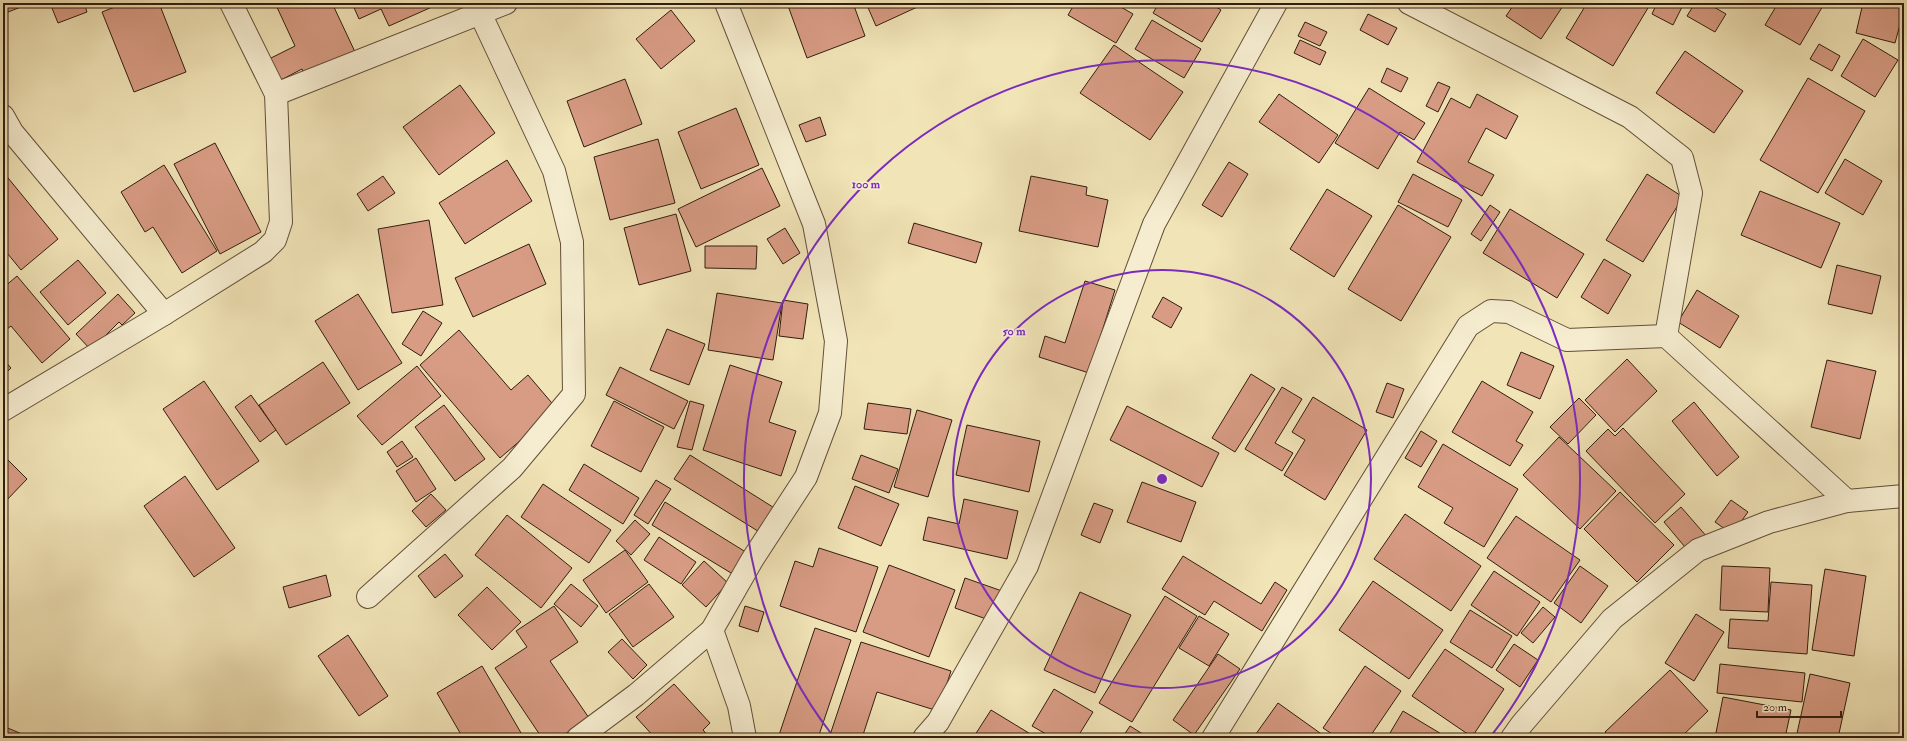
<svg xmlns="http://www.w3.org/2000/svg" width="1907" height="741" font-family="'IM FELL Double Pica',serif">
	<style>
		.building { fill: #d89c84; stroke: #321d0f }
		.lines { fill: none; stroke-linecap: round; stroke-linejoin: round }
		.street-casing { stroke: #624f39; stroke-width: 24 }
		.street { stroke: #f6edd0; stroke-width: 22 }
		.ring { fill: none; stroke: #7b2cbf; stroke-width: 2 }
		.centre { fill: #7b2cbf; stroke: #f6edd0; stroke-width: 2 }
		.ring-label { font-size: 12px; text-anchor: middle; font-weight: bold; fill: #7b2cbf; stroke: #f6edd0; stroke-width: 3.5; stroke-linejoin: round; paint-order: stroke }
	</style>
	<rect width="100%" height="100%" fill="#f1e4b7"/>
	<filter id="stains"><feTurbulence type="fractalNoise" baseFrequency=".005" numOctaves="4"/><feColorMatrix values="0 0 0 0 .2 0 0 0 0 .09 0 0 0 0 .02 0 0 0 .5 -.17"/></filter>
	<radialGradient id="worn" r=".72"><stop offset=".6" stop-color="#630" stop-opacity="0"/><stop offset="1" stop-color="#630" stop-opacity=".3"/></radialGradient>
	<g class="building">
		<path d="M3,3H31L3,14Z"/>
		<path d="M50,3H84L87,12L58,23Z"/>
		<path d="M125,3H159L186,72L134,92L102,12Z"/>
		<path d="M275,3H332L356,54L306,78L302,69L277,82L267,60L295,46Z"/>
		<path d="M352,3H430L432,7L389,26L381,9L359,19Z"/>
		<path d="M787,3H853L865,36L807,58Z"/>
		<path d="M866,3H926L876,26Z"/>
		<path d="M1075,3H1114L1133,14L1116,43L1068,15Z"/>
		<path d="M1159,3H1210L1221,10L1202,42L1153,13Z"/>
		<path d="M1515,3H1565L1541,39L1506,16Z"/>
		<path d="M1587,3H1651L1613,66L1566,38Z"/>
		<path d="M1657,3H1684L1673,25L1652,14Z"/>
		<path d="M1695,3H1707L1726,14L1715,32L1687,16Z"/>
		<path d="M1778,3L1824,4L1800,45L1765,25Z"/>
		<path d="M1863,3H1904V10L1895,43L1856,33Z"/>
		<path d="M671,10L695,41L661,69L636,39Z"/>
		<path d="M1368,14L1397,28L1388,45L1360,30Z"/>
		<path d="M1152,20L1201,49L1184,78L1135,49Z"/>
		<path d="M1305,22L1327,32L1320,46L1298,36Z"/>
		<path d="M1863,39L1898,60L1875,97L1841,76Z"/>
		<path d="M1300,40L1326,52L1320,65L1294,53Z"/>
		<path d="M1819,44L1840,56L1832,71L1810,59Z"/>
		<path d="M1114,45L1183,92L1150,140L1080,93Z"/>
		<path d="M1685,51L1743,91L1714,133L1656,93Z"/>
		<path d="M1387,68L1408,78L1401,92L1381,82Z"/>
		<path d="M1808,78L1865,111L1818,193L1760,160Z"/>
		<path d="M625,79L642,124L584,147L567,101Z"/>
		<path d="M1438,82L1450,87L1438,112L1426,106Z"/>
		<path d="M460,85L495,133L439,175L403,127Z"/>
		<path d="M1369,88L1425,123L1414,140L1400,132L1378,169L1335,143Z"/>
		<path d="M1279,94L1338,135L1319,163L1259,122Z"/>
		<path d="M1477,94L1518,116L1506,139L1486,128L1468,162L1494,175L1482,196L1417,162L1451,98L1470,108Z"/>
		<path d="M736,108L759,165L701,189L678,132Z"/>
		<path d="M820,117L826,135L806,142L799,125Z"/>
		<path d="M658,139L675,203L610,220L594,157Z"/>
		<path d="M215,143L261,232L220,254L174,164Z"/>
		<path d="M1845,159L1882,181L1863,215L1825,193Z"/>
		<path d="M507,160L532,201L465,244L439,203Z"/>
		<path d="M1229,162L1248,174L1222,217L1202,205Z"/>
		<path d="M164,165L217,251L182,273L153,227L145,232L121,192Z"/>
		<path d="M762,168L780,206L696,247L678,209Z"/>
		<path d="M4,173L58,239L21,270L3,248Z"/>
		<path d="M1413,174L1462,200L1448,227L1398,202Z"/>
		<path d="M1647,174L1683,197L1643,262L1606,240Z"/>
		<path d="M383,176L395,193L368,211L357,194Z"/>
		<path d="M1031,176L1087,187L1086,195L1108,200L1098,247L1019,231Z"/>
		<path d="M1327,189L1372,216L1334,277L1290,249Z"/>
		<path d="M1760,191L1840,223L1821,268L1741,235Z"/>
		<path d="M1398,205L1451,237L1401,321L1348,289Z"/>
		<path d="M1490,205L1500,212L1481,241L1471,234Z"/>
		<path d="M1510,209L1584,254L1557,298L1483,253Z"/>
		<path d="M676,214L691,271L639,285L624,228Z"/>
		<path d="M429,220L443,305L392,313L378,229Z"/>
		<path d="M914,223L982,243L976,263L908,243Z"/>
		<path d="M785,228L800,253L783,264L767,239Z"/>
		<path d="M529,244L546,284L473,317L455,278Z"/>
		<path d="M705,246H757L756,269L705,268Z"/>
		<path d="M1604,259L1631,275L1608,314L1581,297Z"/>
		<path d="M78,260L106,293L68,325L40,292Z"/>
		<path d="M1837,265L1881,276L1872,314L1828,304Z"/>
		<path d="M17,276L70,339L42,363L11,326L3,332V288Z"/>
		<path d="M1085,281L1115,290L1089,373L1039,357L1045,336L1065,343Z"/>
		<path d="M1697,290L1739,316L1720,348L1678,322Z"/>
		<path d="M717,293L782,303L773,360L708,350Z"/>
		<path d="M118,294L135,313L122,325L119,322L91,350L76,334Z"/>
		<path d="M358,294L402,363L358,390L315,321Z"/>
		<path d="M1163,297L1182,308L1171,328L1152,317Z"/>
		<path d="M783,300L808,304L803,339L779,336Z"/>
		<path d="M423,311L442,323L421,356L402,344Z"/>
		<path d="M667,329L705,344L689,385L650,370Z"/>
		<path d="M459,330L511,390L528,375L557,409L500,458L420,365Z"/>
		<path d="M1521,352L1554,366L1540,399L1507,385Z"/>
		<path d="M3,359L11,368L3,376Z"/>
		<path d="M1627,359L1657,391L1615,432L1585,400Z"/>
		<path d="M1827,360L1876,371L1860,439L1811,427Z"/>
		<path d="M323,362L350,403L286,445L259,405Z"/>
		<path d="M730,365L782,382L769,422L796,431L781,476L703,450Z"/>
		<path d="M417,366L441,396L382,445L357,416Z"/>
		<path d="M620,367L688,401L674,429L606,395Z"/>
		<path d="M1251,374L1275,389L1235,452L1212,438Z"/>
		<path d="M204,381L259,461L217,490L163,409Z"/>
		<path d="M1482,381L1533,412L1516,441L1523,445L1510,466L1452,432Z"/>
		<path d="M1387,383L1404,389L1393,418L1376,412Z"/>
		<path d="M1282,387L1302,399L1275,443L1293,453L1282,471L1245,449Z"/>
		<path d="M251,395L276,430L260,442L235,407Z"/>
		<path d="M1313,397L1367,430L1325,500L1284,475L1305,440L1292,432Z"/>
		<path d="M1579,398L1596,415L1568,444L1550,427Z"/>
		<path d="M614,401L664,427L641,472L591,446Z"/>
		<path d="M690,401L704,405L692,450L677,447Z"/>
		<path d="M1694,402L1739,457L1717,476L1672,421Z"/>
		<path d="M868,403L911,409L907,434L864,429Z"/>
		<path d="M444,405L485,459L455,481L415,427Z"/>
		<path d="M1127,406L1219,453L1202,487L1110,440Z"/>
		<path d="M917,410L952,420L928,497L894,487Z"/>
		<path d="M967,425L1040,441L1029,492L956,475Z"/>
		<path d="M1623,428L1685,494L1655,523L1586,451L1608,429L1615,436Z"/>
		<path d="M1421,431L1437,441L1421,467L1405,458Z"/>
		<path d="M1559,437L1616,491L1580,529L1523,475Z"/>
		<path d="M402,441L413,457L397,467L387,452Z"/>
		<path d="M1443,444L1518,489L1484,547L1444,523L1453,508L1418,487Z"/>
		<path d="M3,455L27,479L3,504Z"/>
		<path d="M690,455L776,509L761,533L674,479Z"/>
		<path d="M861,455L898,469L889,493L852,479Z"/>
		<path d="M416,458L436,489L416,502L396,471Z"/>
		<path d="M584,464L639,498L623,524L569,490Z"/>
		<path d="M185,476L235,548L194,577L144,506Z"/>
		<path d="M656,480L671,489L648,524L634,515Z"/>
		<path d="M1142,482L1196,502L1181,542L1127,522Z"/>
		<path d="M543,484L611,530L589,563L521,517Z"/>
		<path d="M855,486L899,504L881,546L838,528Z"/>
		<path d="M1620,492L1674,545L1637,582L1584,529Z"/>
		<path d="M431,494L446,510L426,527L412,511Z"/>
		<path d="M964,499L1018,511L1007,559L923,540L928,517L959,524Z"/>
		<path d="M1731,500L1748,512L1732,534L1715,522Z"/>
		<path d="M665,502L749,554L736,576L652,525Z"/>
		<path d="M1094,503L1113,510L1100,543L1081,535Z"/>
		<path d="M1681,507L1708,538L1690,553L1664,522Z"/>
		<path d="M1405,514L1481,566L1451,611L1374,559Z"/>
		<path d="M507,515L572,568L541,608L475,555Z"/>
		<path d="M1516,516L1580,560L1551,602L1487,558Z"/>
		<path d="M635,520L650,534L631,555L616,541Z"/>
		<path d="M659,537L696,562L681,584L644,560Z"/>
		<path d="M819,548L878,567L856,632L780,606L795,561L813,567Z"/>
		<path d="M625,550L648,582L606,613L583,580Z"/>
		<path d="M445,554L463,576L435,598L418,576Z"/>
		<path d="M1183,556L1261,604L1275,582L1287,590L1262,631L1214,601L1205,615L1162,589Z"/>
		<path d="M704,561L728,583L706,607L682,585Z"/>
		<path d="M889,565L955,590L929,657L863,632Z"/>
		<path d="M1580,566L1608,586L1581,623L1554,603Z"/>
		<path d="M1722,566L1770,568L1768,612L1720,610Z"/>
		<path d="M1825,569L1866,576L1854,656L1812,650Z"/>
		<path d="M1494,571L1540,602L1517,636L1471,605Z"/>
		<path d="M326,575L331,596L289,608L283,587Z"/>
		<path d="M965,578L1002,591L992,621L955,608Z"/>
		<path d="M1373,581L1443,630L1409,679L1339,630Z"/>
		<path d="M1771,582L1812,585L1807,654L1728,648L1730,619L1768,621Z"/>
		<path d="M571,584L598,606L581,627L554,604Z"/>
		<path d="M649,584L674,617L633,647L609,614Z"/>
		<path d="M487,587L521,622L492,650L458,615Z"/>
		<path d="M1080,592L1131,615L1095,693L1044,670Z"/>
		<path d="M1165,596L1197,616L1132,722L1099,703Z"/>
		<path d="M554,606L578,642L550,661L589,718L559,738H542L495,668L527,647L516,631Z"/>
		<path d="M745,606L764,612L758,632L739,626Z"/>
		<path d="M1543,607L1555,617L1533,643L1521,633Z"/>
		<path d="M1470,610L1512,636L1492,668L1450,642Z"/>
		<path d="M1696,614L1724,632L1694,681L1665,663Z"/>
		<path d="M1199,616L1229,634L1209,666L1179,648Z"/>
		<path d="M815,628L851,640L818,738H778Z"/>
		<path d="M348,635L388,696L359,716L318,656Z"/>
		<path d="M622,639L647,665L633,679L608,652Z"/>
		<path d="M861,642L951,671L938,711L877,692L862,738H829Z"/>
		<path d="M1514,644L1538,660L1520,687L1496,670Z"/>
		<path d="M1445,649L1504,689L1472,737L1412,696Z"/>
		<path d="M1218,654L1240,669L1194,735L1173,720Z"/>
		<path d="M1720,664L1805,673L1802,702L1717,693Z"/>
		<path d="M482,666L524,738H463L437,693Z"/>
		<path d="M1365,666L1401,691L1369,738H1338L1323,728Z"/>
		<path d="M1670,670L1708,711L1680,738H1611L1605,732Z"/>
		<path d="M1810,674L1850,683L1838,738H1796Z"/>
		<path d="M674,684L710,723L703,730L710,738H655L636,717Z"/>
		<path d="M1054,689L1093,712L1077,738H1053L1032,726Z"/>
		<path d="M1723,697L1791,710L1785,738H1715Z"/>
		<path d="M1278,703L1327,738H1253Z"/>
		<path d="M991,710L1037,738H973Z"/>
		<path d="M1403,711L1448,738H1387Z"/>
		<path d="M3,726L29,737L28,738H3Z"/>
		<path d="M1130,726L1149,738H1122Z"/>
	</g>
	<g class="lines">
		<defs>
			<g id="street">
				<path d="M1409,3L1630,117L1682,158L1691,193L1666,336"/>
				<path d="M276,94L506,3"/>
				<path d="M3,116L12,132L164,314"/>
				<path d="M3,410L164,314L263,252L275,240L281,222L276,94L231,3"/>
				<path d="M368,597L512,468L574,394L572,242L554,171L480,13"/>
				<path d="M712,630L739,706L745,738"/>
				<path d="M578,738L636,695L712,630L752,560L806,477L830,413L836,341L814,224L726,3"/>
				<path d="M924,738L938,722L1027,566L1154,224L1276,3"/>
				<path d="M1213,738L1468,326L1491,311L1509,312L1567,340L1666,336L1847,501"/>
				<path d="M1512,738L1522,724L1612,619L1698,550L1769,522L1847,501L1904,496"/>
			</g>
		</defs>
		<use href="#street" class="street-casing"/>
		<use href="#street" class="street"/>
	</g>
	<g class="ring">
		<circle cx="1162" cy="479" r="209"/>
		<path d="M833 736A418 418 0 1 1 1491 736"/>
	</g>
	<circle cx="1162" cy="479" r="6" class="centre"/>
	<g class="ring-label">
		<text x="866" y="188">100 m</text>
		<text x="1014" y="335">50 m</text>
	</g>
	<rect width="1907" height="741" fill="none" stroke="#f1e4b7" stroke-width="16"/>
	<rect x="4" y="4" width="1899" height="733" fill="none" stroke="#321d0f" stroke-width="2"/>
	<rect x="8" y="8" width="1891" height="725" fill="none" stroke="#321d0f"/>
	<path d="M1757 711v6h84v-6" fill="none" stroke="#321d0f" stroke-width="2"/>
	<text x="1763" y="711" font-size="12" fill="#321d0f" stroke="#f6edd0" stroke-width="3" paint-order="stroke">20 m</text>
	<rect width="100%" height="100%" filter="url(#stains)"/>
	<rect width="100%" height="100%" fill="url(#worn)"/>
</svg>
